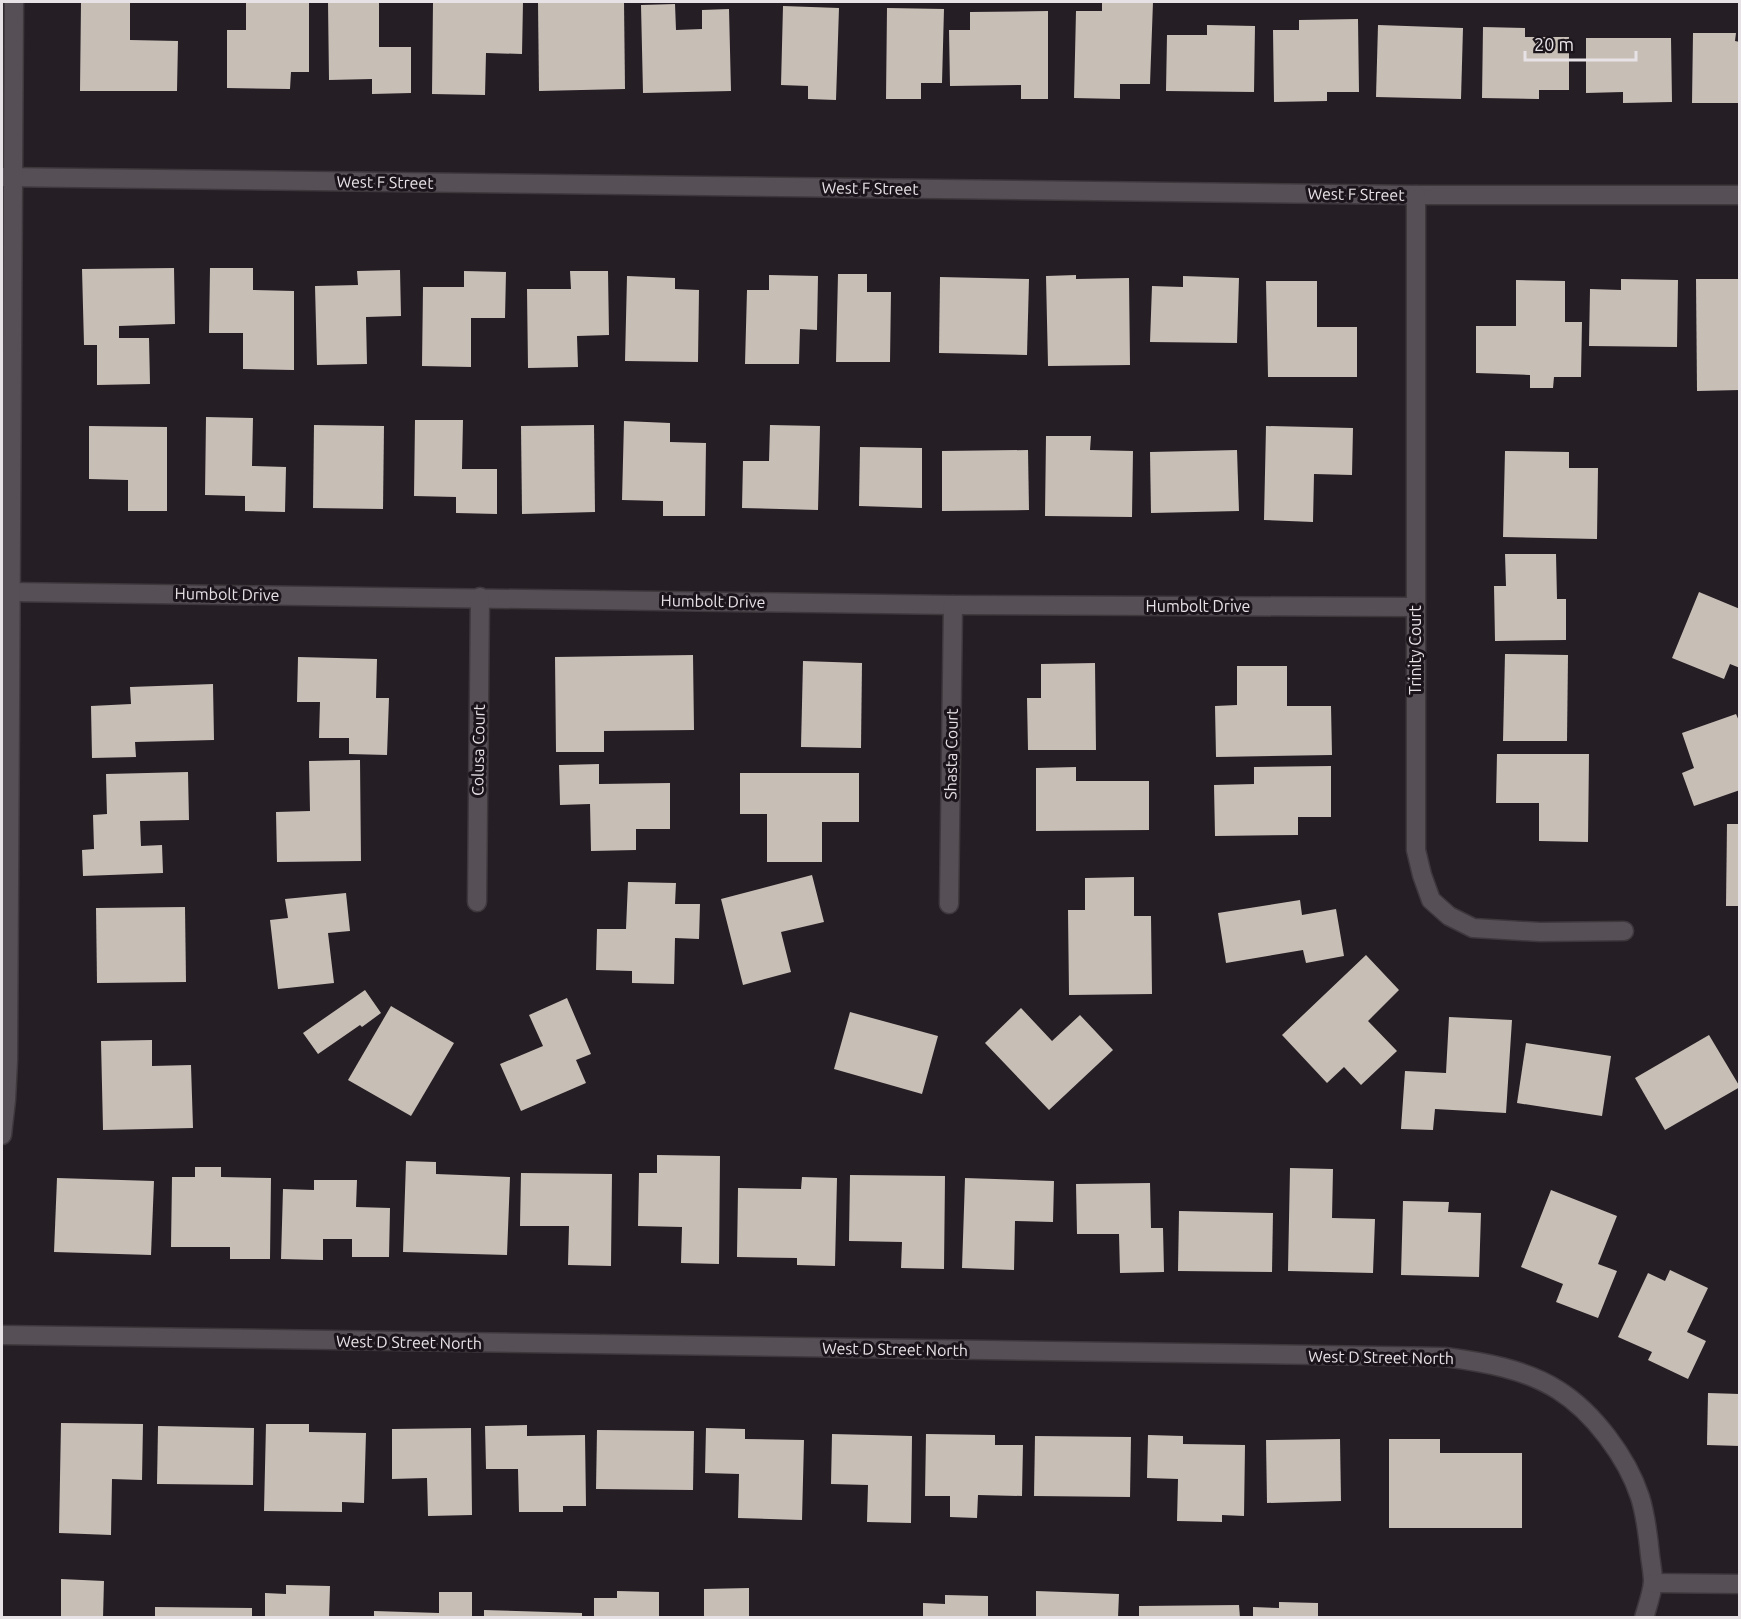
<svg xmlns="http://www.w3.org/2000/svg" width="1741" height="1619" font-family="Ubuntu,sans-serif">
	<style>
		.building { fill: #c7beb6 }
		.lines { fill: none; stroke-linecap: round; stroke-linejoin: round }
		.minor-casing { stroke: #3e383d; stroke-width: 21 }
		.minor { stroke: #564f56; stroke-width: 18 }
		.labels { text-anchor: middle; stroke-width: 6; stroke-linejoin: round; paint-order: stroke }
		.street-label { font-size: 16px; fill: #e7e2e6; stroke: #1b151b }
	</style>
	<rect width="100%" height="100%" fill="#251e24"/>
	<g class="building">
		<path d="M81,2H130V40L178,41L177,91H80Z"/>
		<path d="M246,2H309V72H291L290,89L227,88V30H246Z"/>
		<path d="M328,2H379V47H411V93L372,94V79L329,80Z"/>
		<path d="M433,2H523L522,54L486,53L485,95L432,94Z"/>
		<path d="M538,2H624L625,89L539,91Z"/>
		<path d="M1102,2H1153L1150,84H1120V99L1074,98L1076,11H1102Z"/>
		<path d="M675,4L676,30L702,29V10L729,9L731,91L643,93L641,5Z"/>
		<path d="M783,6L839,8L836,100L808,99V86L781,85Z"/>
		<path d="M887,8L944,9L942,83H921V99H886Z"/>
		<path d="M1048,11V99H1021V85L950,86L949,30H970V12Z"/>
		<path d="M1358,19L1359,92H1327V101L1274,102L1273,30H1299V20Z"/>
		<path d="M1207,25L1255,26L1254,92L1166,91L1167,35H1207Z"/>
		<path d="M1378,25L1463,28L1461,99L1376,97Z"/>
		<path d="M1483,27L1525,28V37H1569V90H1539V99L1482,98Z"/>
		<path d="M1693,33H1736L1735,41L1740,42V103H1692Z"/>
		<path d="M1586,38H1671L1672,102L1623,103V92L1586,93Z"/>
		<path d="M174,268L175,324L119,326V338H149L150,384L97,385V345H84L82,269Z"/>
		<path d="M210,268H253V290L294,291V370L243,369V333H209Z"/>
		<path d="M400,270L401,316L366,317L367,364L317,365L315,286L358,285L357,271Z"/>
		<path d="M464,271L506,272L505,318H471V367L422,366L423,287H464Z"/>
		<path d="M570,271H608L609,335L577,336L578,367L528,368L527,289H571Z"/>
		<path d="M838,274H867V292H891L890,362H836Z"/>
		<path d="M769,275L818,276L817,330L800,329L799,364H745L747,290H769Z"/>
		<path d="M1076,275V279L1129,278L1130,365L1048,366L1046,276Z"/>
		<path d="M627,276L675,278V289L699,290L698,362L625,361Z"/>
		<path d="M1183,276L1239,278L1237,343L1150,342L1152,286L1183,287Z"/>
		<path d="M940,277L1029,279L1027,355L939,353Z"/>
		<path d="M1621,279L1678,280L1677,347L1589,346L1590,289L1621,290Z"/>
		<path d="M1696,279H1740V390L1697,391Z"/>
		<path d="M1516,280L1565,281V322H1582L1581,377H1554L1553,388H1530V375L1476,373V326H1516Z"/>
		<path d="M1266,281H1317V327H1357V377H1268Z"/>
		<path d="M206,417L253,418L252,466L286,467L285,512L245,511V496L205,495Z"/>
		<path d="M415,420H463L462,469H497V514L456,513V497L414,496Z"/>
		<path d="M624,421L670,423V442L706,443L705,516H663V501L622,500Z"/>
		<path d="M314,425L384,426L383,509L313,508Z"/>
		<path d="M594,425L595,512L522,514L521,426Z"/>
		<path d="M770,425L820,426L818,510L742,508L743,461H769Z"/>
		<path d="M89,426L167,427V511H128V480L89,479Z"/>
		<path d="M1266,426L1353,428L1352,475L1314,474L1313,522L1264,520Z"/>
		<path d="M1046,436H1091L1090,450L1133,451L1132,517L1045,516Z"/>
		<path d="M860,447L922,448V508L859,506Z"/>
		<path d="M1028,450L1029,510L942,511V451Z"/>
		<path d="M1237,450L1239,511L1151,513L1150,452Z"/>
		<path d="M1505,451L1569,452V468H1598L1597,539L1503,537Z"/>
		<path d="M1505,554H1556L1557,599H1566V640L1495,641L1494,586H1506Z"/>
		<path d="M1699,592L1740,609V668L1730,664L1724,679L1672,658Z"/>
		<path d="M1505,654L1568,655L1567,741H1503Z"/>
		<path d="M693,655L694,730L604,731V752H556L555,657Z"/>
		<path d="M298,657L377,659L376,698H389L387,755L349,754V738H319L320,702H297Z"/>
		<path d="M803,661L862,663L861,748L801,747Z"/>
		<path d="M1095,663L1096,750H1028L1027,698H1041V664Z"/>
		<path d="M1237,666H1287V706H1331L1332,755L1216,757L1215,706L1237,705Z"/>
		<path d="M213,684L214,740L135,742L136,757L92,758L91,706L131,704L130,687Z"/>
		<path d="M1736,714L1740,723V790L1694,806L1682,773L1694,768L1682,733Z"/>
		<path d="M1497,754H1589L1588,842L1539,841V803H1496Z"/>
		<path d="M360,760L361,861L277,862L276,812L310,811L309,761Z"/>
		<path d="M599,764V784L670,783V829H636V850L591,851L590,804L560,805L559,765Z"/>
		<path d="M1331,766V817H1298V835L1215,836L1214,785L1254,784V767Z"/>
		<path d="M1076,767V781H1149V830L1036,831V768Z"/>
		<path d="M188,772L189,820L140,821L141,846L162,845L163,873L83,876L82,850L94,849L93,815L107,814L106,774Z"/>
		<path d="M740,773H859V822H822V862H767V814H740Z"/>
		<path d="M1727,824H1740V906H1726Z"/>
		<path d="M812,875L824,922L781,932L791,972L743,985L721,899Z"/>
		<path d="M1134,877V916H1151L1152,994L1069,995L1068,910H1085V878Z"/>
		<path d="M628,882L676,883L675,904H700L699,939L675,938L674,984L632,983V971L596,970L597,929H626Z"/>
		<path d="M346,893L350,931L328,933L334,983L278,989L270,920L288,918L285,899Z"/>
		<path d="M1300,900L1302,915L1336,909L1344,956L1306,963L1303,950L1226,963L1218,913Z"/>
		<path d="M185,907L186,982L97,983L96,908Z"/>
		<path d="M1366,955L1399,990L1368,1021L1397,1051L1361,1085L1344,1067L1327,1083L1282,1035Z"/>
		<path d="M365,990L381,1013L362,1027L360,1025L318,1054L303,1033Z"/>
		<path d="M567,998L591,1054L576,1060L586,1083L521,1111L500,1064L543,1046L529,1015Z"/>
		<path d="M391,1006L454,1043L411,1116L348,1080Z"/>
		<path d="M1021,1008L1052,1041L1080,1015L1113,1050L1049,1110L985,1043Z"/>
		<path d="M850,1012L938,1036L922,1094L834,1069Z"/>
		<path d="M1449,1017L1512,1020L1506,1113L1435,1109L1433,1130L1401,1129L1405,1071L1446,1073Z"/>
		<path d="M1709,1035L1740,1087L1665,1130L1635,1078Z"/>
		<path d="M152,1040V1066L191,1065L193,1128L103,1130L101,1041Z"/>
		<path d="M1526,1043L1611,1056L1602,1116L1517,1103Z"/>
		<path d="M657,1155L720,1156L719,1264L681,1263L682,1227L638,1226L639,1173H657Z"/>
		<path d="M406,1161L436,1162V1174L510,1177L507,1255L403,1252Z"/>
		<path d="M195,1167H221V1177L271,1178L270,1259H230V1247H171L172,1177H195Z"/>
		<path d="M1290,1168L1333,1169L1332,1218L1375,1219L1373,1273L1288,1271Z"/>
		<path d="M521,1173L612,1174L611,1266L568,1265L569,1226H520Z"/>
		<path d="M850,1175L945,1176L944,1269L901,1268L902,1242L849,1241Z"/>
		<path d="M802,1177L837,1178L835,1266L797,1265V1258L737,1257L738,1188L801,1189Z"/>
		<path d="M57,1178L154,1181L151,1255L54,1252Z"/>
		<path d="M965,1178L1054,1181L1053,1222L1015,1221L1014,1270L962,1268Z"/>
		<path d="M314,1180H357L356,1207L390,1208L389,1257H352V1239H323V1260L281,1259L283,1189L314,1190Z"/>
		<path d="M1150,1183L1151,1228H1163L1164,1272L1120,1273L1119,1234H1077L1076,1184Z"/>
		<path d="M1551,1190L1617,1216L1598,1264L1617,1271L1598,1318L1556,1302L1563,1284L1521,1267Z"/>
		<path d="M1403,1201L1449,1202L1448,1212L1481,1213L1479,1277L1401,1275Z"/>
		<path d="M1179,1211L1273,1213L1272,1272L1178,1271Z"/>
		<path d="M1670,1270L1708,1288L1687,1332L1706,1341L1688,1379L1648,1360L1652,1352L1618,1337L1648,1273L1665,1281Z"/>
		<path d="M1708,1393L1740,1394V1446L1707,1445Z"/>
		<path d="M61,1423L143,1424L142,1480L112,1479L111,1535L59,1533Z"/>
		<path d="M266,1424H309V1432L366,1433L364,1503L342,1502V1512L264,1511Z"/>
		<path d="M527,1425V1436L585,1435L586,1506H563V1512H519L518,1469H486L485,1426Z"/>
		<path d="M158,1426L254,1428L253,1485L157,1484Z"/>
		<path d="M471,1428L472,1515L428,1516L427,1478L392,1479V1429Z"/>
		<path d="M706,1428L745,1429V1439L804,1440L802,1520L738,1518L739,1474L705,1473Z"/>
		<path d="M597,1430L694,1431L693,1490L596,1489Z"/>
		<path d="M832,1434L912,1436L911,1523L867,1522L868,1485L831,1484Z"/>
		<path d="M926,1434L995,1435V1445H1023L1022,1496L978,1495L977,1518L950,1517V1496H925Z"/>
		<path d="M1148,1435L1183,1436V1444L1245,1445L1244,1516L1222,1515V1522L1177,1521L1178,1479L1147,1478Z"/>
		<path d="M1035,1436L1131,1437L1130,1497L1034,1496Z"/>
		<path d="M1340,1439L1341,1501L1267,1503L1266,1440Z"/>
		<path d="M1389,1439H1440V1453H1522V1528H1389Z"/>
		<path d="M61,1579L104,1581L103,1618H61Z"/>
		<path d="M286,1585L330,1586L329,1618H265V1593L286,1594Z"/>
		<path d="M749,1588V1618H704V1589Z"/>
		<path d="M617,1591L659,1592V1618H594V1598H617Z"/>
		<path d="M1036,1591L1119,1594L1118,1618H1036Z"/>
		<path d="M439,1592H472V1618H374V1611L439,1613Z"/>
		<path d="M945,1595L988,1596V1618H923V1603L945,1604Z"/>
		<path d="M1279,1602L1318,1603V1618H1253V1607L1279,1608Z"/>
		<path d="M1239,1605L1240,1618H1139V1606Z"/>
		<path d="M155,1607L252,1608V1618H155Z"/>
		<path d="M484,1610L582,1613V1618H484Z"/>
	</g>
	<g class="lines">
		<defs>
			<g id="minor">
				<path d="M2,177L1416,195H1740"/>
				<path d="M1416,195V850L1422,875L1431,900L1449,916L1473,928L1540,932L1624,931"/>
				<path d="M10,592L953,605L1415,607"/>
				<path d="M477,902L480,597"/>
				<path d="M949,904L953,605"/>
				<path d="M2,1135L6,1100L8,1060L14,2"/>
				<path d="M2,1335L1445,1357C1483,1362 1525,1369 1558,1390C1593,1412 1627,1457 1640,1497C1646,1516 1648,1535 1650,1555C1651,1564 1653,1573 1653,1582C1652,1594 1647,1607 1644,1618"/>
				<path d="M1653,1583L1740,1584"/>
			</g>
		</defs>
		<use href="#minor" class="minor-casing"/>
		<use href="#minor" class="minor"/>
	</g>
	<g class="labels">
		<g class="street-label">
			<text transform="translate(385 182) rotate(1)" y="6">West F Street</text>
			<text transform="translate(870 188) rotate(1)" y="6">West F Street</text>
			<text transform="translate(1356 194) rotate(1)" y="6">West F Street</text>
			<text transform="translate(227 594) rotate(1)" y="6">Humbolt Drive</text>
			<text transform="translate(713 601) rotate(1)" y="6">Humbolt Drive</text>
			<text x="1198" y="612">Humbolt Drive</text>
			<text transform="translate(1415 650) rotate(-90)" y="6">Trinity Court</text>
			<text transform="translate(478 750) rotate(-89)" y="6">Colusa Court</text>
			<text transform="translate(951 754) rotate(-89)" y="6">Shasta Court</text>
			<text transform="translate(409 1342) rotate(1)" y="6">West D Street North</text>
			<text transform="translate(895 1349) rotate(1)" y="6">West D Street North</text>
			<text transform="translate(1381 1357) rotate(1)" y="6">West D Street North</text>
		</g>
	</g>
	<rect width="1741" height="1619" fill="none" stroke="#e7e2e6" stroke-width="6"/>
	<path d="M1525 51v9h111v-9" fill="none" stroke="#e7e2e6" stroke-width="3"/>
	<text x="1534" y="51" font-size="18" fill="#e7e2e6" stroke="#1b151b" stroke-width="4.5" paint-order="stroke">20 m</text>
</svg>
